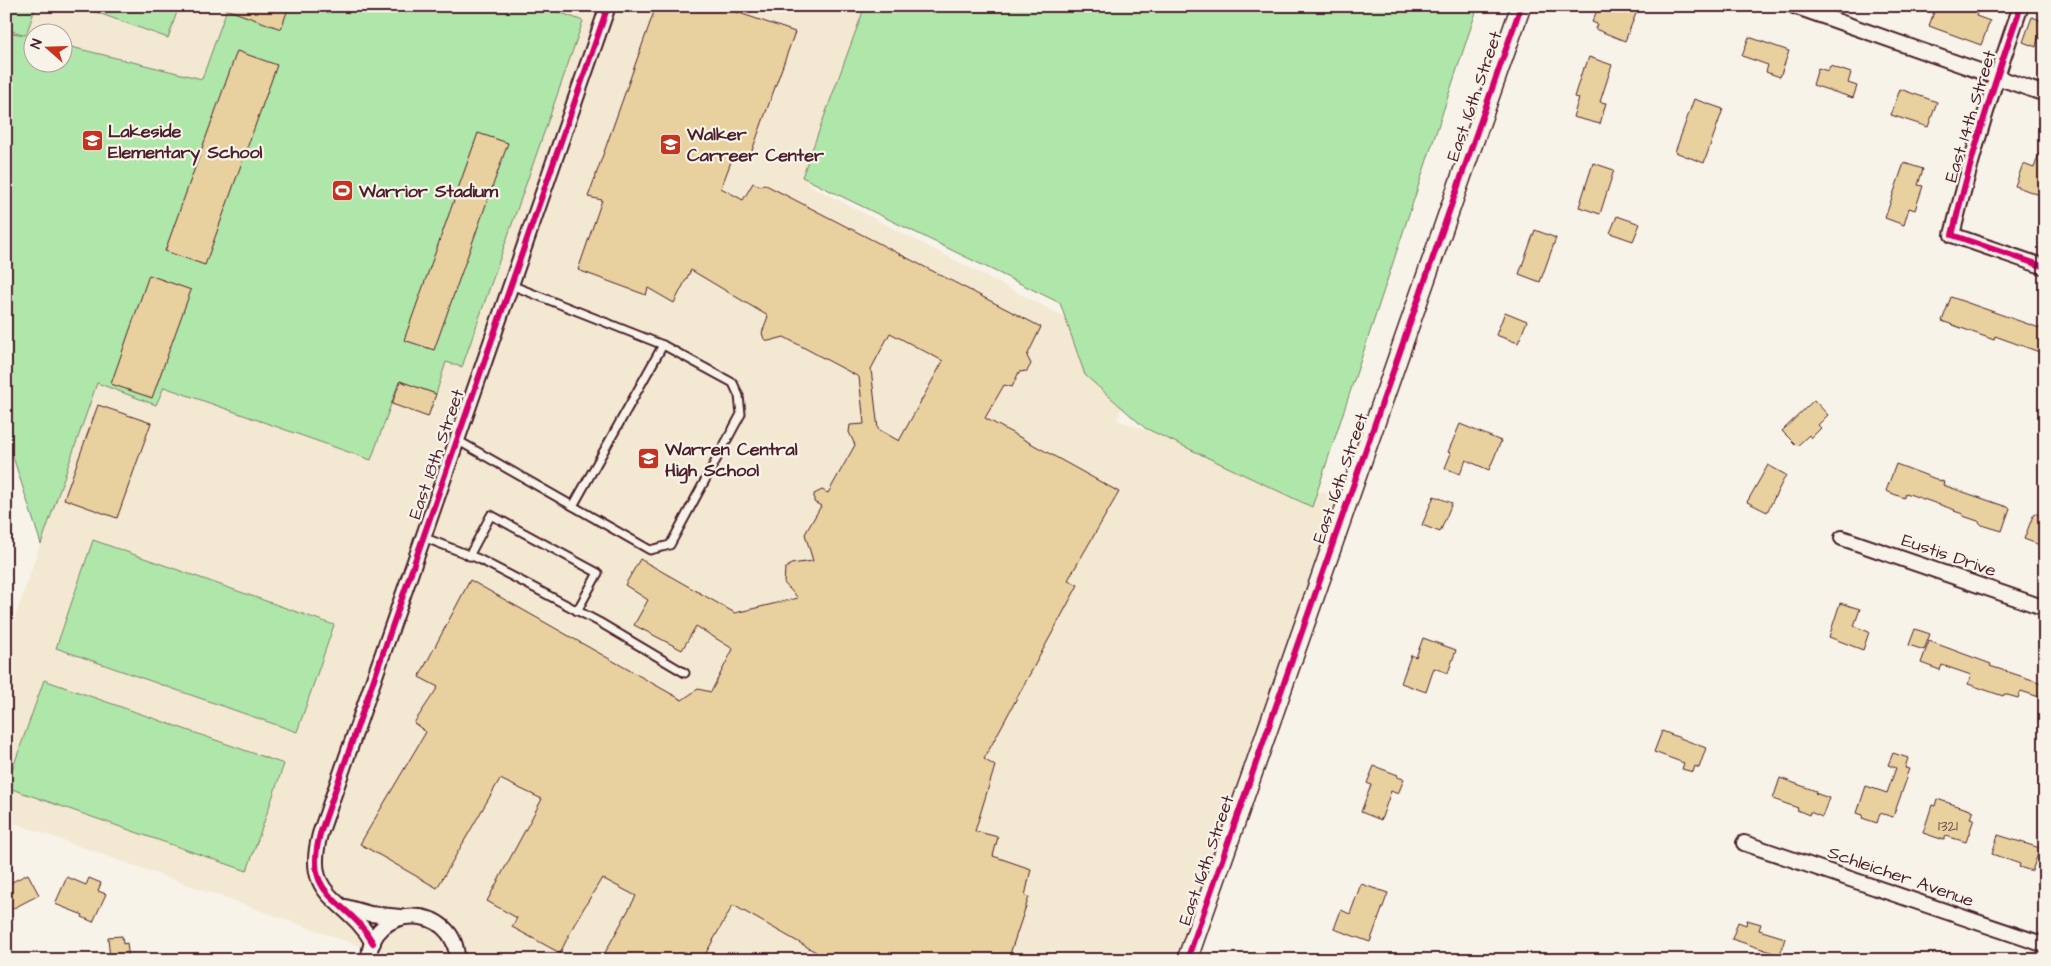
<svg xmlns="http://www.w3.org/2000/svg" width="2051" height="966" font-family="'Architects Daughter',sans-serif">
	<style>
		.built { fill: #f3e8d2; fill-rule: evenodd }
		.green { fill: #afe6a9; stroke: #7c826a }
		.building { fill: #e9d09f; stroke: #4a1f2b; fill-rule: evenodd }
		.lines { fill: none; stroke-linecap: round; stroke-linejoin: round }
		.lane-casing { stroke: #4a1f2b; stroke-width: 11 }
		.street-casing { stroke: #4a1f2b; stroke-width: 18 }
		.secondary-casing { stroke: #4a1f2b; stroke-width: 22 }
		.lane { stroke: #f7f3e8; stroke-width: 7 }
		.street { stroke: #f7f3e8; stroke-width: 14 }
		.secondary { stroke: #f7f3e8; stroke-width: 19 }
		.cycleway-casing { stroke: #f7f3e8; stroke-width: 9 }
		.cycleway { stroke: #d6006c; stroke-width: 6 }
		.labels { text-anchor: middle; stroke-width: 4.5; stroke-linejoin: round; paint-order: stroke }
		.number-label { font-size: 15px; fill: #724b48 }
		.street-label { font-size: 18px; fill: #4a1f2b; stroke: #f7f3e8 }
		.poi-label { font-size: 18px; font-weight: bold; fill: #4a1f2b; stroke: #f7f3e8; text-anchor: start }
	</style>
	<rect width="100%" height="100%" fill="#f7f3e8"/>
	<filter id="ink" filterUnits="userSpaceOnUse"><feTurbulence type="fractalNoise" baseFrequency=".02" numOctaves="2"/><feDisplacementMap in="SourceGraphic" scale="10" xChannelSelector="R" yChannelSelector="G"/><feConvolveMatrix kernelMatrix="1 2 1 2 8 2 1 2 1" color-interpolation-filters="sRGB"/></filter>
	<g filter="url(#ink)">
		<path class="built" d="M6,6H867L869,12L807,184L1140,356L1117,420L1339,498L1178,960H390L391,957L6,820V644L136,264L6,219ZM32,32H62V62H32Z"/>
		<g class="green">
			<path d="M6,6H36L26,35L32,38V62H62L63,45L202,79L228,6H543L583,21L462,367L446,362L436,394L399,382L371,460L164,387L156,405L97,383L41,544L6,435V32L25,35L6,29Z"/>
			<path d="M79,6H179L168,38Z"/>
			<path d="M865,6H1478L1312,507L1145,428L1085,375L1060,303L802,177Z"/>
			<path d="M93,540L334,625L297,732L56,648Z"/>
			<path d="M44,680L284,764L247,871L6,787Z"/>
		</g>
		<g class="building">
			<path d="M223,6H289L281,29L223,8Z"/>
			<path d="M656,6H719L795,32L749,159L734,154L721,188L743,200L753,183L760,186L764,184L1041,327L1027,356L1031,364L1027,371L1019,372L1012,387L1004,385L985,418L1119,492L1068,580L1078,585L984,759L995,766L975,831L998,837L993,856L1031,869L1025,896L1029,897L1008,960H830L733,905L702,960H601L636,896L602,878L576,921L560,953L512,927L517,918L487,901L542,799L500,779L437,888L360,844L426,732L414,723L438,687L419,677L470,580L682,700L698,689L711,692L733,649L696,626L682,650L634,625L648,600L625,585L640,559L735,613L798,598L784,583L785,569L791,564L813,561L805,534L821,506L814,502V494L822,490L828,493L855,445L849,432L850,425L864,424L859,377L784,337L769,341L764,339L762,333L768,316L691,270L674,303L648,288L646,295L578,270L602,200L588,197ZM890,333L943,361L899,441L878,429L871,369Z"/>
			<path d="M1599,6H1639L1625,41L1595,29L1597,24L1592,22Z"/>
			<path d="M1936,6H1980L1976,16L1990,21L1981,45L1929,26Z"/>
			<path d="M2032,17L2045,22V40L2038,38L2036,47L2023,42Z"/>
			<path d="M1749,37L1789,51L1780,77L1766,72L1768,65L1742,56Z"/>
			<path d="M237,51L277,65L205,265L165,251Z"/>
			<path d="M1589,57L1612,65L1600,102L1606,103L1600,124L1573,117L1579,98L1574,97L1583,68H1585Z"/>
			<path d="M1830,66L1851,73L1848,83L1857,86L1853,98L1813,85L1818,68L1828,71Z"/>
			<path d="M1900,89L1937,102L1928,127L1891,115Z"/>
			<path d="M1694,99L1723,109L1704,163L1675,152Z"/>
			<path d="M478,133L508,143L434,350L404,340Z"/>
			<path d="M2043,142H2045V197L2015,186L2023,164L2034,168Z"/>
			<path d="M1593,163L1614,170L1600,214L1579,207Z"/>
			<path d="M1904,163L1923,169L1918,185L1923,186L1915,210L1909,208L1904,225L1885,218Z"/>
			<path d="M1617,216L1640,224L1633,241L1610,233Z"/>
			<path d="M1535,230L1556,238L1540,282L1519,274Z"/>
			<path d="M149,275L191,290L152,398L111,384Z"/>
			<path d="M1951,297L2045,330V354L1995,336L1994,340L1942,321Z"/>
			<path d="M1505,312L1527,321L1518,343L1496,335Z"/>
			<path d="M400,381L436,394L428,417L392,404Z"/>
			<path d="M1814,400L1828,415L1818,425L1821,428L1811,438L1809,435L1797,446L1782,431Z"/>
			<path d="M98,405L151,423L117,518L64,499Z"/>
			<path d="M1460,424L1501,441L1489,470L1466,460L1460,474L1445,468L1451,453L1448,452Z"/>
			<path d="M1896,464L1944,482L1943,485L2010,508L2002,531L1982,525L1978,521L1963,516V514L1954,511L1955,510L1906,493L1904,498L1886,491Z"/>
			<path d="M1768,465L1786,475L1767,512L1747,502Z"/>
			<path d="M1434,496L1452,503L1440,532L1422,525Z"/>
			<path d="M2034,513L2045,517V547L2024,539Z"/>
			<path d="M1840,603L1860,609L1854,626L1869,632L1863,650L1829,637Z"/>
			<path d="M1915,629L1930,634L1924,650L1909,645Z"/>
			<path d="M1423,638L1456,650L1448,673L1434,668L1426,692L1401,683L1411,655L1416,657Z"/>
			<path d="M1929,641L1991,664L1990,666L2045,684V699L2021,691L2018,698L2004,694L2003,696L1968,684L1971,675L1942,665L1940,670L1921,663Z"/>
			<path d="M1662,731L1706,748L1699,768L1695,766L1693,772L1682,769L1684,763L1654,752Z"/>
			<path d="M1893,753L1908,758L1905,768L1909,769L1906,777L1907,778L1893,817L1880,813L1877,823L1862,818L1863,815L1857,813L1866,786L1887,793L1896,768L1888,765Z"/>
			<path d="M1374,766L1398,775L1397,777L1404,779L1398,794L1391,791L1381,820L1361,812L1371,785L1367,783Z"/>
			<path d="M1780,778L1816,791L1815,793L1829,798L1822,817L1810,812L1809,815L1797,810L1798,808L1773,799Z"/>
			<path d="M1937,799L1973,811L1970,818L1974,819L1966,842L1946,836L1944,840L1923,833L1932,805L1935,806Z"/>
			<path d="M1998,835L2040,848L2032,871L2019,867L2020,864L1992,854Z"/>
			<path d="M28,874L39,895L6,912V885Z"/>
			<path d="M67,877L86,885L89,878L101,883L98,891L106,894L93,922L82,917L83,915L55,904Z"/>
			<path d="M1361,884L1388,893L1370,942L1334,929L1341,910L1350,914Z"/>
			<path d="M1747,920L1761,924L1759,930L1785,938L1780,955L1732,939L1738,922L1746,925Z"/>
			<path d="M122,936L123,944L127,943L129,960H110L108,937Z"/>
		</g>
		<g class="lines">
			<defs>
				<g id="lane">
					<path d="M457,440L650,550L670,545L741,414L739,396L733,383L663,345L511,285"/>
					<path d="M573,506L663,345"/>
					<path d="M423,537L479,559L599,622L685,673"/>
					<path d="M469,556L491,515L598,573L577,611"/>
				</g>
				<g id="street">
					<path d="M1794,6L2045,94"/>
					<path d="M2021,6C1994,82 1971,157 1952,235L2045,267"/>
					<path d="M1842,538L2045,608"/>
					<path d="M1744,843L2045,945"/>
					<path d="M345,907L370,914L400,917"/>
					<path d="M373,943C347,896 302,901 320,834L608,6"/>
					<path d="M369,960C369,902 457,902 457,960"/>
				</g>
				<path id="secondary" d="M1187,960L1521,6"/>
			</defs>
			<use href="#lane" class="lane-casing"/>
			<use href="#street" class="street-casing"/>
			<use href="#secondary" class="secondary-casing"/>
			<use href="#lane" class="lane"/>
			<use href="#street" class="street"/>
			<use href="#secondary" class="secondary"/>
			<defs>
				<g id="cycleway">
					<path d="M2021,6C1994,82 1971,157 1952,235L2045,267"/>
					<path d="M373,943C347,896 302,901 320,834L608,6"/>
					<path d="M1187,960L1521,6"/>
				</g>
			</defs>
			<use href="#cycleway" class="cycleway-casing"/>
			<use href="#cycleway" class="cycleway"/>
		</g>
	</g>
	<defs>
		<symbol id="school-square" viewBox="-11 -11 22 22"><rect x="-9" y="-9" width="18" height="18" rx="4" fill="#c8321e" stroke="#f7f3e8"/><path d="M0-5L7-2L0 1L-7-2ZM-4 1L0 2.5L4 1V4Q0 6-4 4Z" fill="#fff"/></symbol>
		<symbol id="stadium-square" viewBox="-11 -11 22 22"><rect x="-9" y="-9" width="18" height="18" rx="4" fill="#c8321e" stroke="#f7f3e8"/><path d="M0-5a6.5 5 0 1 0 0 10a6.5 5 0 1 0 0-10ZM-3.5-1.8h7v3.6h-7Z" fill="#fff"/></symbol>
	</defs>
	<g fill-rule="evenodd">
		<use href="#school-square" x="80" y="128" width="25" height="25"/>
		<use href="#school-square" x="658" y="132" width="25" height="25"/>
		<use href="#stadium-square" x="330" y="178" width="25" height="25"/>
		<use href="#school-square" x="636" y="446" width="25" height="25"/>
	</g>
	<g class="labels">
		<g class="number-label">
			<text x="1948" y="831">1321</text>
		</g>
		<g class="street-label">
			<text transform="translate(1474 96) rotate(-71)" y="6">East 16th Street</text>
			<text transform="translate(1970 116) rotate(-73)" y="6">East 14th Street</text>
			<text transform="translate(436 454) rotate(-71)" y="6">East 18th Street</text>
			<text transform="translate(1340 478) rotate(-71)" y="6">East 16th Street</text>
			<text transform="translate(1949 555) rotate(19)" y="6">Eustis Drive</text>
			<text transform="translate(1206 860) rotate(-71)" y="6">East 16th Street</text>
			<text transform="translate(1901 876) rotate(19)" y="6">Schleicher Avenue</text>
		</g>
		<g class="poi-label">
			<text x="108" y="137">Lakeside<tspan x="108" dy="21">Elementary School</tspan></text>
			<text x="687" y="140">Walker<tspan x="687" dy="21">Carreer Center</tspan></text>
			<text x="359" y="197">Warrior Stadium</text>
			<text x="665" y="455">Warren Central<tspan x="665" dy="21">High School</tspan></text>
		</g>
	</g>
	<rect width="2051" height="966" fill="none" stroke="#f7f3e8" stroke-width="25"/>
	<rect x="12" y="12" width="2026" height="941" fill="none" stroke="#4a1f2b" stroke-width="2" filter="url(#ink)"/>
	<g transform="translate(48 48) rotate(290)"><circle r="24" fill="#f7f3e8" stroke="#b29e9c"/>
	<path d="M0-4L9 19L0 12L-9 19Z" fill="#c8321e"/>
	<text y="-8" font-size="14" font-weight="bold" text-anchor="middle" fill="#4a1f2b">N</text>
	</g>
</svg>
